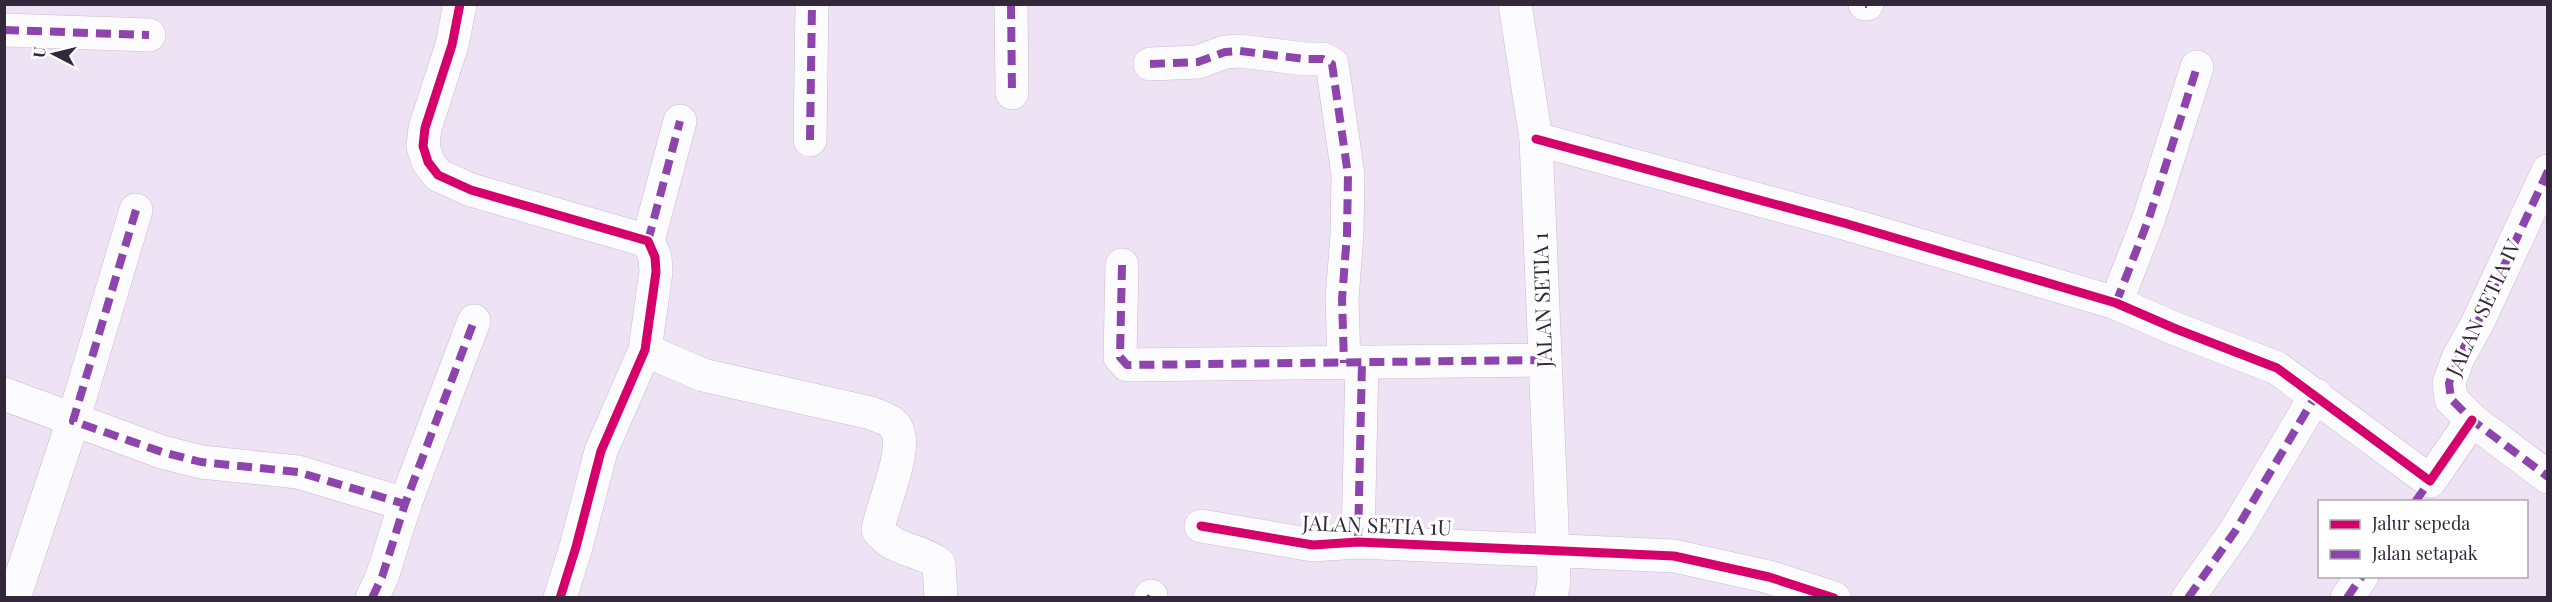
<svg xmlns="http://www.w3.org/2000/svg" width="2552" height="602" font-family="'Playfair Display',serif">
	<style>
		.lines { fill: none; stroke-linecap: round; stroke-linejoin: round }
		.street-casing { stroke: #c8bcce; stroke-width: 34 }
		.secondary-casing { stroke: #c8bcce; stroke-width: 34 }
		.street { stroke: #fcfbfe; stroke-width: 33 }
		.secondary { stroke: #fcfbfe; stroke-width: 33 }
		.quiet { stroke: #8e44ad; stroke-width: 8; stroke-dasharray: 15 8; stroke-linecap: butt }
		.cycleway-casing { stroke: #fff; stroke-width: 13 }
		.cycleway { stroke: #d6006c; stroke-width: 9 }
		.labels { text-anchor: middle; stroke-width: 6; stroke-linejoin: round; paint-order: stroke }
		.street-label { font-size: 21px; fill: #33273b; stroke: #fff }
	</style>
	<rect width="100%" height="100%" fill="#eee3f5"/>
	<g class="lines">
		<defs>
			<g id="street">
				<path d="M460,4L452,45L425,128L423,146L428,162L438,175L471,190L648,241L655,257L656,272L645,350L601,451L576,547L560,598"/>
				<path d="M1011,4L1012,93"/>
				<path d="M1865,4H1867"/>
				<path d="M4,30L149,35"/>
				<path d="M1150,64L1198,62L1225,52L1240,51L1305,59H1323L1332,64L1348,175L1347,234L1342,299L1344,363"/>
				<path d="M1536,139L1844,223L2116,303L2176,329L2277,368L2430,481L2472,420"/>
				<path d="M810,140L812,4"/>
				<path d="M2548,171L2477,324L2458,358L2449,383L2451,399L2472,420L2548,477"/>
				<path d="M648,241L680,121"/>
				<path d="M1122,265L1120,357L1127,365L1545,360"/>
				<path d="M2116,303L2149,218L2197,67"/>
				<path d="M645,350L703,375L871,413C877,416 886,418 892,423C914,439 881,506 878,530C896,553 919,548 939,564L941,598"/>
				<path d="M4,394L162,452L201,462L298,472L405,504"/>
				<path d="M1201,526L1313,545L1358,542L1674,556L1769,577L1834,598"/>
				<path d="M1358,542L1362,362"/>
				<path d="M14,598L73,421L136,210"/>
				<path d="M372,598L382,577L405,504L474,321"/>
				<path d="M1150,598L1151,596"/>
				<path d="M2188,598L2236,530L2316,395"/>
				<path d="M2347,598L2362,576"/>
			</g>
			<path id="secondary" d="M1515,4L1536,139L1553,551L1554,581L1551,598"/>
		</defs>
		<use href="#street" class="street-casing"/>
		<use href="#secondary" class="secondary-casing"/>
		<use href="#street" class="street"/>
		<use href="#secondary" class="secondary"/>
		<g class="quiet">
			<path d="M1011,4L1012,93"/>
			<path d="M1865,4H1867"/>
			<path d="M4,30L149,35"/>
			<path d="M1150,64L1198,62L1225,52L1240,51L1305,59H1323L1332,64L1348,175L1347,234L1342,299L1344,363"/>
			<path d="M810,140L812,4"/>
			<path d="M2548,171L2477,324L2458,358L2449,383L2451,399L2472,420L2548,477"/>
			<path d="M136,210L73,421L162,452L201,462L298,472L405,504"/>
			<path d="M648,241L680,121"/>
			<path d="M1122,265L1120,357L1127,365L1545,360"/>
			<path d="M2116,303L2149,218L2197,67"/>
			<path d="M2415,502L2430,481"/>
			<path d="M1358,542L1362,362"/>
			<path d="M372,598L382,577L405,504L474,321"/>
			<path d="M1150,598L1151,596"/>
			<path d="M2188,598L2236,530L2316,395"/>
			<path d="M2347,598L2362,576"/>
		</g>
		<defs>
			<g id="cycleway">
				<path d="M460,4L452,45L425,128L423,146L428,162L438,175L471,190L648,241L655,257L656,272L645,350L601,451L576,547L560,598"/>
				<path d="M1536,139L1844,223L2116,303L2176,329L2277,368L2430,481L2472,420"/>
				<path d="M1201,526L1313,545L1358,542L1674,556L1769,577L1834,598"/>
			</g>
		</defs>
		<use href="#cycleway" class="cycleway-casing"/>
		<use href="#cycleway" class="cycleway"/>
	</g>
	<g class="labels">
		<g class="street-label">
			<text transform="translate(1543 300) rotate(-92)" y="7">JALAN SETIA 1</text>
			<text transform="translate(2484 308) rotate(-65)" y="7">JALAN SETIA IV</text>
			<text transform="translate(1377 526) rotate(2)" y="7">JALAN SETIA 1U</text>
		</g>
	</g>
	<rect width="2552" height="602" fill="none" stroke="#33273b" stroke-width="12"/>
	<rect x="2318" y="500" width="210" height="78" fill="#ffffff" stroke="#ada9b1" stroke-width="1.5"/>
	<rect x="2330" y="520" width="30" height="9" fill="#d6006c" stroke="#ada9b1" stroke-width="1.5"/>
	<text x="2372" y="530" font-size="18" fill="#33273b">Jalur sepeda</text>
	<rect x="2330" y="550" width="30" height="9" fill="#8e44ad" stroke="#ada9b1" stroke-width="1.5"/>
	<text x="2372" y="560" font-size="18" fill="#33273b">Jalan setapak</text>
	<g transform="translate(54 54) rotate(277)" stroke="#ffffff" stroke-width="4.5" paint-order="stroke">
	<path d="M0-4.5L10 22L0 15L-10 22Z" fill="#33273b"/>
	<text y="-9" font-size="16" font-weight="bold" text-anchor="middle" fill="#33273b">U</text>
	</g>
</svg>
